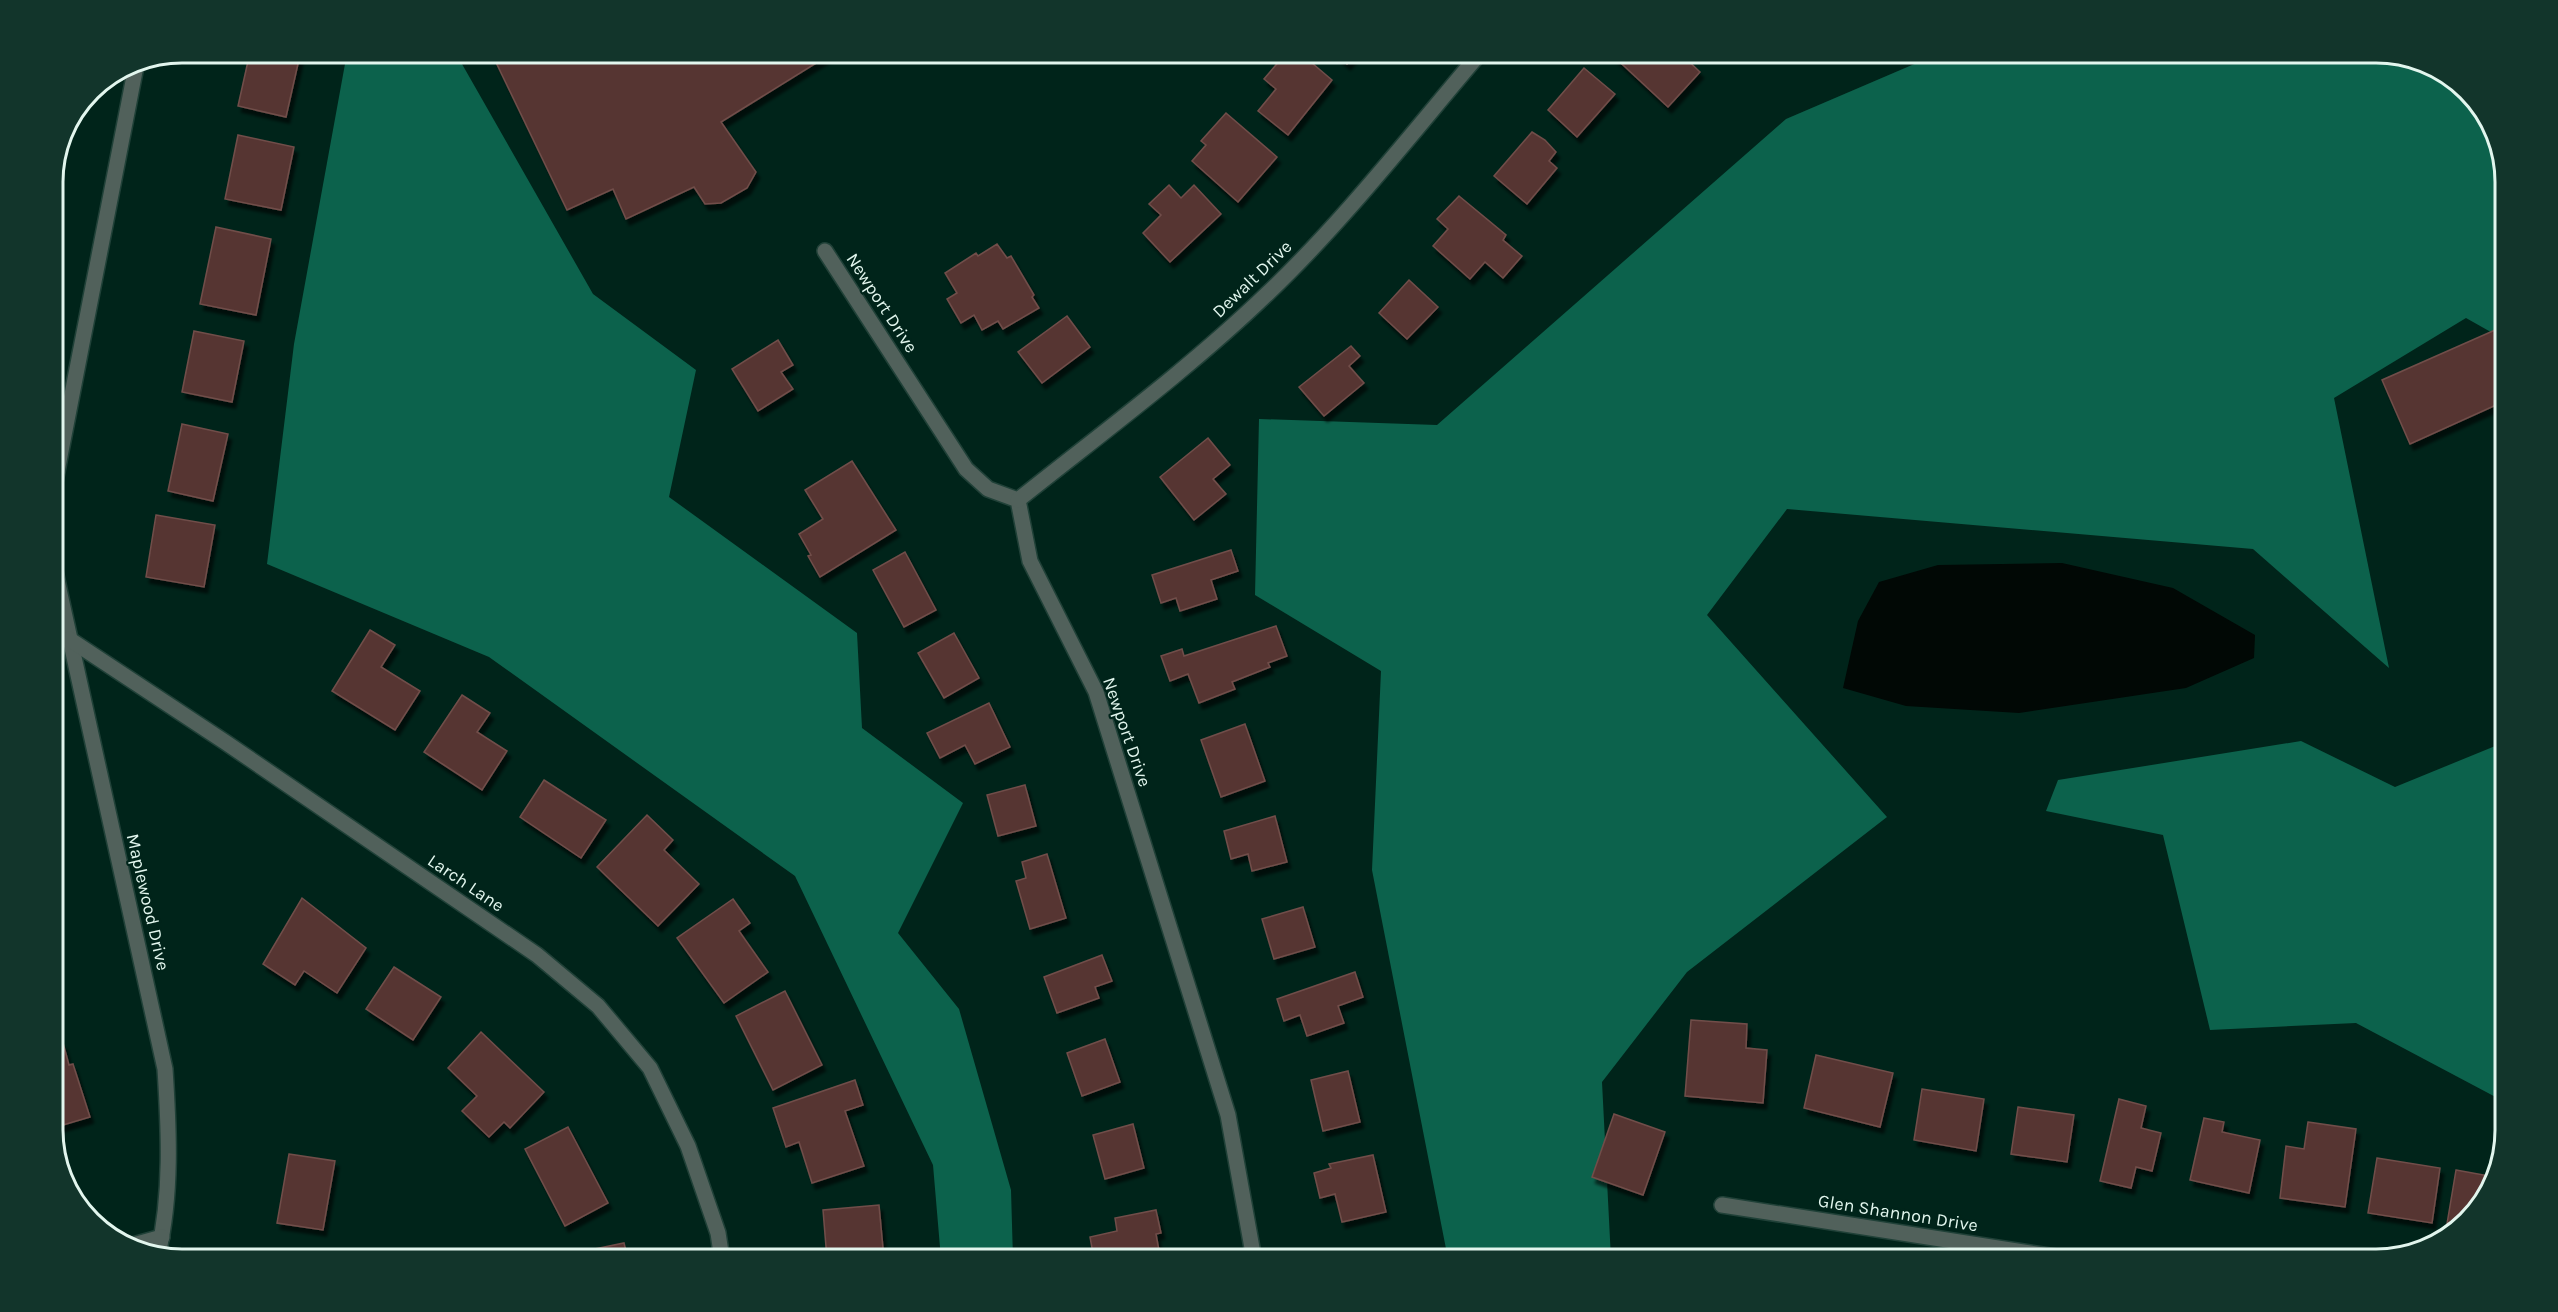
<svg xmlns="http://www.w3.org/2000/svg" width="2558" height="1312" font-family="Karla,sans-serif">
	<style>
		.forest { fill: #0c624c }
		.water { fill: #010805 }
		.building { fill: #573633; stroke: #714e4a; stroke-width: 1.5; filter: url(#shadow) }
		.lines { fill: none; stroke-linecap: round; stroke-linejoin: round }
		.minor-casing { stroke: #204138; stroke-width: 18 }
		.minor { stroke: #51615b; stroke-width: 15 }
		.labels { text-anchor: middle; stroke-width: 4.5; stroke-linejoin: round; paint-order: stroke }
		.street-label { font-size: 18px; fill: #e2f6ee; stroke: #00241a }
		.rim { fill: none; stroke: #e2f6ee; stroke-width: 3 }
	</style>
	<defs>
		<filter id="shadow"><feDropShadow dx="3.5" dy="6" stdDeviation="1.5" flood-color="#0009"/></filter>
	</defs>
	<rect width="100%" height="100%" fill="#00241a"/>
	<g class="forest">
		<path d="M347,53H457L458,57L593,294L696,370L669,497L857,633L862,728L963,803L898,933L959,1009L1011,1190L1013,1259H941L933,1165L795,876L489,657L267,564L294,344Z"/>
		<path d="M1940,53H2376L2433,66L2484,110L2505,173V340L2466,318L2334,398L2389,668L2253,549L1787,509L1707,615L1887,817L1687,972L1602,1082L1611,1259H1448L1372,870L1381,671L1255,595L1259,419L1437,425L1786,119Z"/>
		<path d="M2301,741L2395,787L2505,742V1102L2356,1023L2210,1030L2163,835L2046,811L2058,780Z"/>
	</g>
	<path class="water" d="M2062,563L2173,588L2255,635L2254,658L2186,688L2019,713L1906,706L1843,688L1858,621L1879,582L1938,565Z"/>
	<g class="building">
		<path d="M250,52L300,55L286,117L238,106Z"/>
		<path d="M491,52H564L565,55L569,52H834L721,122L756,172L747,188L721,203L705,204L694,187L626,219L613,189L567,210Z"/>
		<path d="M1287,52H1299L1332,80L1288,135L1258,111L1276,89L1264,79Z"/>
		<path d="M1333,52H1357L1347,64Z"/>
		<path d="M1609,52H1679L1700,72L1668,107Z"/>
		<path d="M1584,68L1615,94L1577,137L1548,110Z"/>
		<path d="M1226,113L1277,157L1238,202L1192,161L1206,145L1201,141Z"/>
		<path d="M1532,132L1545,140L1556,152L1549,161L1557,168L1527,204L1494,176Z"/>
		<path d="M238,135L294,147L281,210L225,199Z"/>
		<path d="M1169,185L1181,198L1194,185L1221,214L1170,262L1143,233L1161,215L1149,204Z"/>
		<path d="M1459,196L1506,235L1503,240L1522,256L1503,278L1485,262L1470,279L1433,246L1448,229L1437,219Z"/>
		<path d="M216,227L271,239L256,315L200,304Z"/>
		<path d="M997,244L1007,258L1011,256L1034,295L1032,297L1039,308L1003,329L998,321L982,330L974,315L961,323L947,299L957,293L945,273L976,253L978,256Z"/>
		<path d="M1409,280L1438,307L1407,339L1379,313Z"/>
		<path d="M1067,316L1090,347L1042,383L1018,352Z"/>
		<path d="M2495,330L2505,352V401L2410,444L2382,380Z"/>
		<path d="M194,331L244,341L232,402L182,392Z"/>
		<path d="M778,340L793,365L781,372L793,389L758,411L732,369Z"/>
		<path d="M1351,346L1360,356L1349,366L1364,383L1324,416L1299,387Z"/>
		<path d="M182,424L228,434L213,501L168,491Z"/>
		<path d="M1208,438L1230,465L1213,479L1226,494L1194,520L1160,477Z"/>
		<path d="M852,461L896,530L820,577L808,556L811,555L799,534L823,519L805,490Z"/>
		<path d="M156,515L215,525L204,587L146,577Z"/>
		<path d="M1231,550L1238,571L1211,580L1217,599L1180,611L1176,598L1161,603L1152,575Z"/>
		<path d="M905,552L936,610L904,627L873,570Z"/>
		<path d="M1276,626L1287,656L1268,663L1270,667L1232,682L1235,689L1199,703L1188,674L1170,681L1161,656L1182,649L1184,656Z"/>
		<path d="M370,630L395,645L381,667L420,691L395,730L332,691Z"/>
		<path d="M954,633L979,678L944,698L918,653Z"/>
		<path d="M462,695L490,713L477,732L507,751L482,790L424,752Z"/>
		<path d="M989,703L1010,747L975,764L965,745L940,758L927,733Z"/>
		<path d="M1245,724L1265,781L1221,797L1201,740Z"/>
		<path d="M544,780L606,820L581,858L520,817Z"/>
		<path d="M1025,785L1036,826L998,836L987,795Z"/>
		<path d="M647,815L673,840L664,850L699,884L658,926L597,867Z"/>
		<path d="M1275,816L1287,862L1252,871L1248,854L1231,859L1224,831Z"/>
		<path d="M1047,854L1066,918L1030,929L1016,881L1026,878L1022,862Z"/>
		<path d="M302,898L366,948L337,993L304,971L295,985L263,964Z"/>
		<path d="M733,899L750,923L739,931L768,972L724,1003L677,938Z"/>
		<path d="M1303,907L1315,947L1274,959L1262,919Z"/>
		<path d="M1102,955L1112,981L1095,987L1099,998L1057,1013L1044,977Z"/>
		<path d="M394,967L441,997L413,1040L366,1009Z"/>
		<path d="M1355,972L1363,997L1338,1006L1344,1023L1307,1036L1300,1015L1284,1021L1277,999Z"/>
		<path d="M785,991L822,1065L773,1090L736,1016Z"/>
		<path d="M1691,1020L1747,1024L1746,1048L1767,1050L1763,1103L1685,1096Z"/>
		<path d="M481,1032L544,1092L510,1128L504,1122L489,1137L462,1111L477,1096L448,1068Z"/>
		<path d="M1105,1039L1120,1082L1082,1096L1067,1053Z"/>
		<path d="M63,1043L69,1065L73,1064L90,1117L53,1128V1046Z"/>
		<path d="M1816,1055L1893,1073L1880,1127L1804,1108Z"/>
		<path d="M1348,1071L1360,1122L1323,1131L1311,1080Z"/>
		<path d="M855,1080L863,1105L845,1111L864,1166L812,1183L799,1142L786,1147L773,1108Z"/>
		<path d="M1922,1089L1984,1099L1976,1151L1914,1140Z"/>
		<path d="M2119,1099L2146,1106L2141,1128L2161,1133L2152,1171L2136,1167L2131,1188L2100,1181Z"/>
		<path d="M2018,1107L2074,1115L2067,1162L2011,1154Z"/>
		<path d="M1614,1114L1665,1132L1643,1195L1592,1177Z"/>
		<path d="M2204,1118L2224,1122L2222,1132L2260,1140L2249,1193L2190,1180Z"/>
		<path d="M2308,1122L2356,1129L2345,1207L2280,1198L2286,1146L2304,1149Z"/>
		<path d="M1133,1124L1144,1168L1105,1179L1093,1135Z"/>
		<path d="M568,1127L608,1203L565,1226L525,1149Z"/>
		<path d="M289,1154L335,1161L323,1230L277,1223Z"/>
		<path d="M1373,1155L1386,1212L1342,1222L1335,1194L1320,1198L1314,1173L1331,1168L1329,1164Z"/>
		<path d="M2377,1158L2440,1168L2432,1223L2368,1213Z"/>
		<path d="M2456,1170L2495,1177L2492,1187L2458,1226L2447,1224Z"/>
		<path d="M879,1205L884,1259H827L823,1210Z"/>
		<path d="M1156,1210L1161,1233L1156,1234L1160,1256L1140,1259H1094L1090,1237L1117,1231L1115,1218Z"/>
		<path d="M624,1243L628,1259H571L570,1254Z"/>
	</g>
	<g class="lines">
		<defs>
			<g id="minor">
				<path d="M825,251L966,469L988,489L1018,500L1030,561L1096,692L1228,1115L1254,1259"/>
				<path d="M53,492L137,61"/>
				<path d="M1018,500C1102,433 1189,369 1267,294C1343,222 1412,133 1481,52"/>
				<path d="M53,562L165,1069C169,1130 172,1194 158,1254"/>
				<path d="M69,639L225,742L537,955L598,1006L650,1068L688,1146L718,1233L722,1259"/>
				<path d="M1722,1205L2069,1259"/>
				<path d="M126,1247L162,1237"/>
			</g>
		</defs>
		<use href="#minor" class="minor-casing"/>
		<use href="#minor" class="minor"/>
	</g>
	<g class="labels">
		<g class="street-label">
			<text transform="translate(1252 279) rotate(-44)" y="6">Dewalt Drive</text>
			<text transform="translate(882 303) rotate(57)" y="6">Newport Drive</text>
			<text transform="translate(1127 732) rotate(71)" y="6">Newport Drive</text>
			<text transform="translate(466 883) rotate(34)" y="6">Larch Lane</text>
			<text transform="translate(148 902) rotate(77)" y="6">Maplewood Drive</text>
			<text transform="translate(1898 1213) rotate(9)" y="6">Glen Shannon Drive</text>
		</g>
	</g>
	<path d="M0 0H2558V1312H0ZM182 63H2376A119 119 0 0 1 2495 182V1130A119 119 0 0 1 2376 1249H182A119 119 0 0 1 63 1130V182A119 119 0 0 1 182 63Z" fill="#12352b" fill-rule="evenodd"/>
	<path class="rim" d="M182 63H2376A119 119 0 0 1 2495 182V1130A119 119 0 0 1 2376 1249H182A119 119 0 0 1 63 1130V182A119 119 0 0 1 182 63Z"/>
</svg>
